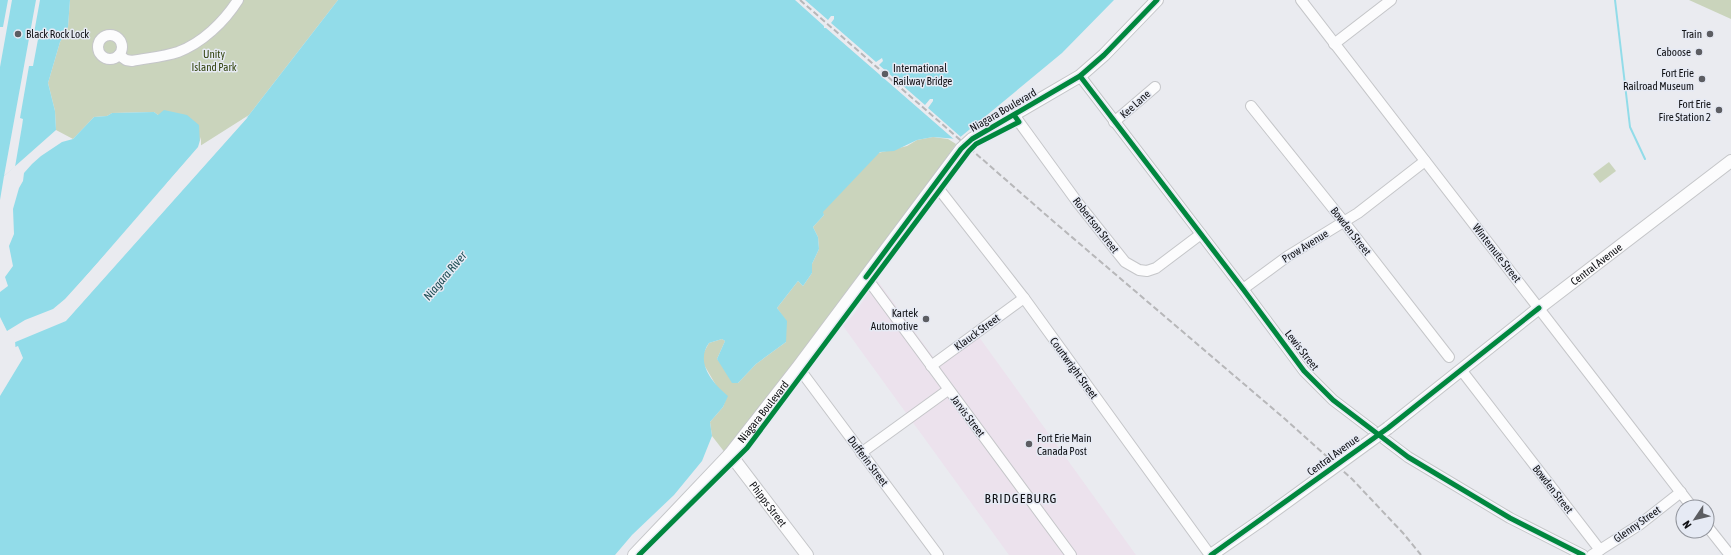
<svg xmlns="http://www.w3.org/2000/svg" width="1731" height="555" font-family="'Asap Condensed',sans-serif">
	<style>
		.commercial { fill: #ece2ed }
		.green { fill: #cad4bc }
		.water { fill: #92dce9 }
		.pier { fill: #eaebf0 }
		.lines { fill: none; stroke-linecap: round; stroke-linejoin: round }
		.stream { stroke: #92dce9; stroke-width: 2 }
		.minor-casing { stroke: #c5c6c9; stroke-width: 12 }
		.major-casing { stroke: #c5c6c9; stroke-width: 14 }
		.minor { stroke: #fcfcfd; stroke-width: 10 }
		.major { stroke: #fcfcfd; stroke-width: 12 }
		.rail { stroke: #b7b7b9; stroke-width: 2; stroke-dasharray: 6 3; stroke-linecap: butt }
		.major-bridge-casing { stroke: #c5c6c9; stroke-width: 14; stroke-linecap: butt }
		.major-bridge { stroke: #fcfcfd; stroke-width: 12 }
		.cycleway-casing { stroke: #e6eaf4; stroke-width: 8 }
		.cycleway { stroke: #00873e; stroke-width: 5 }
		.poi-dot { fill: #5c5d62; stroke: #e6eaf4; stroke-width: 1.5 }
		.labels { text-anchor: middle; stroke-width: 3; stroke-linejoin: round; paint-order: stroke }
		.poi-label { font-size: 11px; fill: #101115; stroke: #e6eaf4; text-anchor: end }
		.park-label { font-size: 11px; fill: #32430e; stroke: #e6eaf4 }
		.street-label { font-size: 11px; fill: #101115; stroke: #e6eaf4 }
		.water-label { font-size: 12px; font-style: italic; fill: #1d4c53; stroke: #e6eaf4 }
		.quarter-label { font-size: 13px; letter-spacing: 1px; fill: #101115; stroke: #e6eaf4 }
	</style>
	<rect width="100%" height="100%" fill="#eaebf0"/>
	<path class="commercial" d="M877,280L934,358L974,330L1136,555H1009L843,326L854,314Z"/>
	<g class="green">
		<path d="M70,0H338L249,115L200,146L154,112L112,113L107,116L94,117L73,139L56,130L55,111L48,83L60,42L68,27Z"/>
		<path d="M1689,0H1731V19Z"/>
		<path d="M933,137L948,139L956,144L879,252L726,454L712,436L710,422L723,407L727,396L717,387L703,363V354L709,343L722,339L725,341L717,359L738,383L756,364L786,342V321L777,308L798,281L803,286L812,273V264L819,249L818,237L813,227L824,215L822,212L878,153L907,146L917,140Z"/>
		<path d="M1609,162L1616,171L1600,183L1593,174Z"/>
	</g>
	<g class="water">
		<path d="M0,0H70L68,27L60,42L48,83L55,111L56,130L4,176L0,200Z"/>
		<path d="M338,0H1114L1062,53L958,139L933,137L917,140L894,151L880,152L823,212L824,215L813,227L818,237L819,249L812,264V273L803,286L798,281L777,308L787,321L786,342L756,364L738,383H732L717,359L725,341L722,339L709,343C695,362 712,383 728,396L723,407L710,422L712,436L702,461L674,495L632,535L615,555H0V383L16,356L15,340L68,318L249,115Z"/>
		<path d="M164,110L187,115L199,125L200,146L167,183L165,189L65,299L53,309L25,320L7,331L0,317V292L8,286L5,277L13,266L9,246L14,234L13,209L19,188L23,181L24,173L32,164L41,156L62,142L73,139L94,117L107,116L112,113L154,112L158,115Z"/>
	</g>
	<g class="pier">
		<path d="M8,0H12L0,67V27H3Z"/>
		<path d="M36,0H40L34,33L39,34L33,66H29L20,118L23,119L22,126L15,167L4,176Z"/>
		<path d="M795,0H805L828,20L831,16H834V19L831,23L876,62L882,58L883,61L879,65L925,105L930,99H933V101L928,108L962,138L956,141L826,28H824V26Z"/>
		<path d="M248,117L66,321L13,343L14,338L67,316L243,119Z"/>
		<path d="M201,137V147L169,184L166,191L67,301L60,306L198,147Z"/>
		<path d="M18,346L23,358L0,396V379L14,355L15,356L13,348Z"/>
	</g>
	<g class="lines">
		<path class="stream" d="M1615,0L1630,127L1645,159"/>
		<defs>
			<g id="minor">
				<path d="M1301,0L1692,507"/>
				<circle cx="110" cy="47" r="12"/>
				<path d="M1334,44L1391,0"/>
				<path d="M119,55L126,60L132,61C147,58 163,57 178,52C202,43 224,22 238,0"/>
				<path d="M1080,76L1243,289L1304,371L1333,400L1408,457L1510,518L1583,555"/>
				<path d="M1251,106L1344,222L1449,357"/>
				<path d="M1014,115L1078,203L1125,262L1139,270L1147,271L1156,268L1201,234"/>
				<path d="M1114,122L1155,87"/>
				<path d="M935,184L1024,298L1210,555"/>
				<path d="M866,277L1071,555"/>
				<path d="M1243,289L1288,256L1358,213L1425,161"/>
				<path d="M931,366L1024,298"/>
				<path d="M798,367L938,555"/>
				<path d="M1462,371L1600,550"/>
				<path d="M861,453L948,390"/>
				<path d="M1707,526L1730,555"/>
				<path d="M1592,555L1639,525L1681,492"/>
			</g>
			<g id="major">
				<path id="s1" d="M1388,428L1539,308L1731,161"/>
				<path id="s2" d="M730,454L807,555"/>
				<path id="s3" d="M634,555L730,454L798,367L961,149L972,139L1080,76L1104,55L1157,0"/>
				<path d="M1211,555L1263,519"/>
			</g>
		</defs>
		<use href="#minor" class="minor-casing"/>
		<use href="#major" class="major-casing"/>
		<use href="#minor" class="minor"/>
		<use href="#major" class="major"/>
		<path class="rail" d="M800,0L1053,221L1285,419L1352,479L1403,533L1421,555"/>
		<defs>
			<path id="major-bridge" d="M1263,519L1388,428"/>
		</defs>
		<use href="#major-bridge" class="major-bridge-casing"/>
		<use href="#major-bridge" class="major-bridge"/>
		<defs>
			<g id="cycleway">
				<path d="M1080,76L1243,289L1304,371L1333,400L1408,457L1510,518L1583,555"/>
				<path d="M866,277L961,149L972,139L1080,76L1104,55L1157,0"/>
				<path d="M639,555L747,448L969,151L976,144L1019,122L1014,115"/>
				<path d="M1211,555L1388,428L1539,308"/>
			</g>
		</defs>
		<use href="#cycleway" class="cycleway-casing"/>
		<use href="#cycleway" class="cycleway"/>
	</g>
	<g class="poi-dot">
		<circle cx="18" cy="34" r="4"/>
		<circle cx="1710" cy="34" r="4"/>
		<circle cx="1699" cy="52" r="4"/>
		<circle cx="885" cy="74" r="4"/>
		<circle cx="1702" cy="79" r="4"/>
		<circle cx="1719" cy="110" r="4"/>
		<circle cx="926" cy="319" r="4"/>
		<circle cx="1029" cy="444" r="4"/>
	</g>
	<g class="labels">
		<g class="poi-label">
			<text x="26" y="38" text-anchor="start">Black Rock Lock</text>
			<text x="1702" y="38">Train</text>
			<text x="1691" y="56">Caboose</text>
			<text x="893" y="72" text-anchor="start">International<tspan x="893" dy="13">Railway Bridge</tspan></text>
			<text x="1694" y="77">Fort Erie<tspan x="1694" dy="13">Railroad Museum</tspan></text>
			<text x="1711" y="108">Fort Erie<tspan x="1711" dy="13">Fire Station 2</tspan></text>
			<text x="918" y="317">Kartek<tspan x="918" dy="13">Automotive</tspan></text>
			<text x="1037" y="442" text-anchor="start">Fort Erie Main<tspan x="1037" dy="13">Canada Post</tspan></text>
		</g>
		<g class="park-label">
			<text x="214" y="58">Unity<tspan x="214" dy="13">Island Park</tspan></text>
		</g>
		<g class="street-label">
			<text transform="translate(1135 104) rotate(-42)" y="4">Kee Lane</text>
			<text transform="translate(1003 110) rotate(-30)" y="4">Niagara Boulevard</text>
			<text transform="translate(1096 225) rotate(52)" y="4">Robertson Street</text>
			<text transform="translate(1351 231) rotate(52)" y="4">Bowden Street</text>
			<text transform="translate(1305 246) rotate(-32)" y="4">Prow Avenue</text>
			<text transform="translate(1497 253) rotate(52)" y="4">Wintemute Street</text>
			<text dy="4" stroke="none"><textPath href="#s1" startOffset="265">Central Avenue</textPath></text>
			<text transform="translate(977 332) rotate(-36)" y="4">Klauck Street</text>
			<text transform="translate(1302 350) rotate(52)" y="4">Lewis Street</text>
			<text transform="translate(1074 368) rotate(54)" y="4">Courtwright Street</text>
			<text dy="4" stroke="none"><textPath href="#s3" startOffset="193">Niagara Boulevard</textPath></text>
			<text transform="translate(968 416) rotate(53)" y="4">Jarvis Street</text>
			<text transform="translate(1333 455) rotate(-36)" y="4">Central Avenue</text>
			<text transform="translate(868 461) rotate(53)" y="4">Dufferin Street</text>
			<text transform="translate(1553 489) rotate(52)" y="4">Bowden Street</text>
			<text dy="4" stroke="none"><textPath href="#s2" startOffset="63">Phipps Street</textPath></text>
			<text transform="translate(1637 524) rotate(-35)" y="4">Glenny Street</text>
		</g>
		<g class="water-label">
			<text transform="translate(445 276) rotate(-50)" y="4">Niagara River</text>
		</g>
		<g class="quarter-label">
			<text x="1021" y="503">BRIDGEBURG</text>
		</g>
	</g>
	<g transform="translate(1695 519) rotate(235)"><circle r="19" fill="#e6eaf4" stroke="#90939b"/>
	<path d="M0-3L7 15L0 10L-7 15Z" fill="#5c5d62"/>
	<text y="-6" font-size="11" font-weight="bold" text-anchor="middle" fill="#101115">N</text>
	</g>
</svg>
